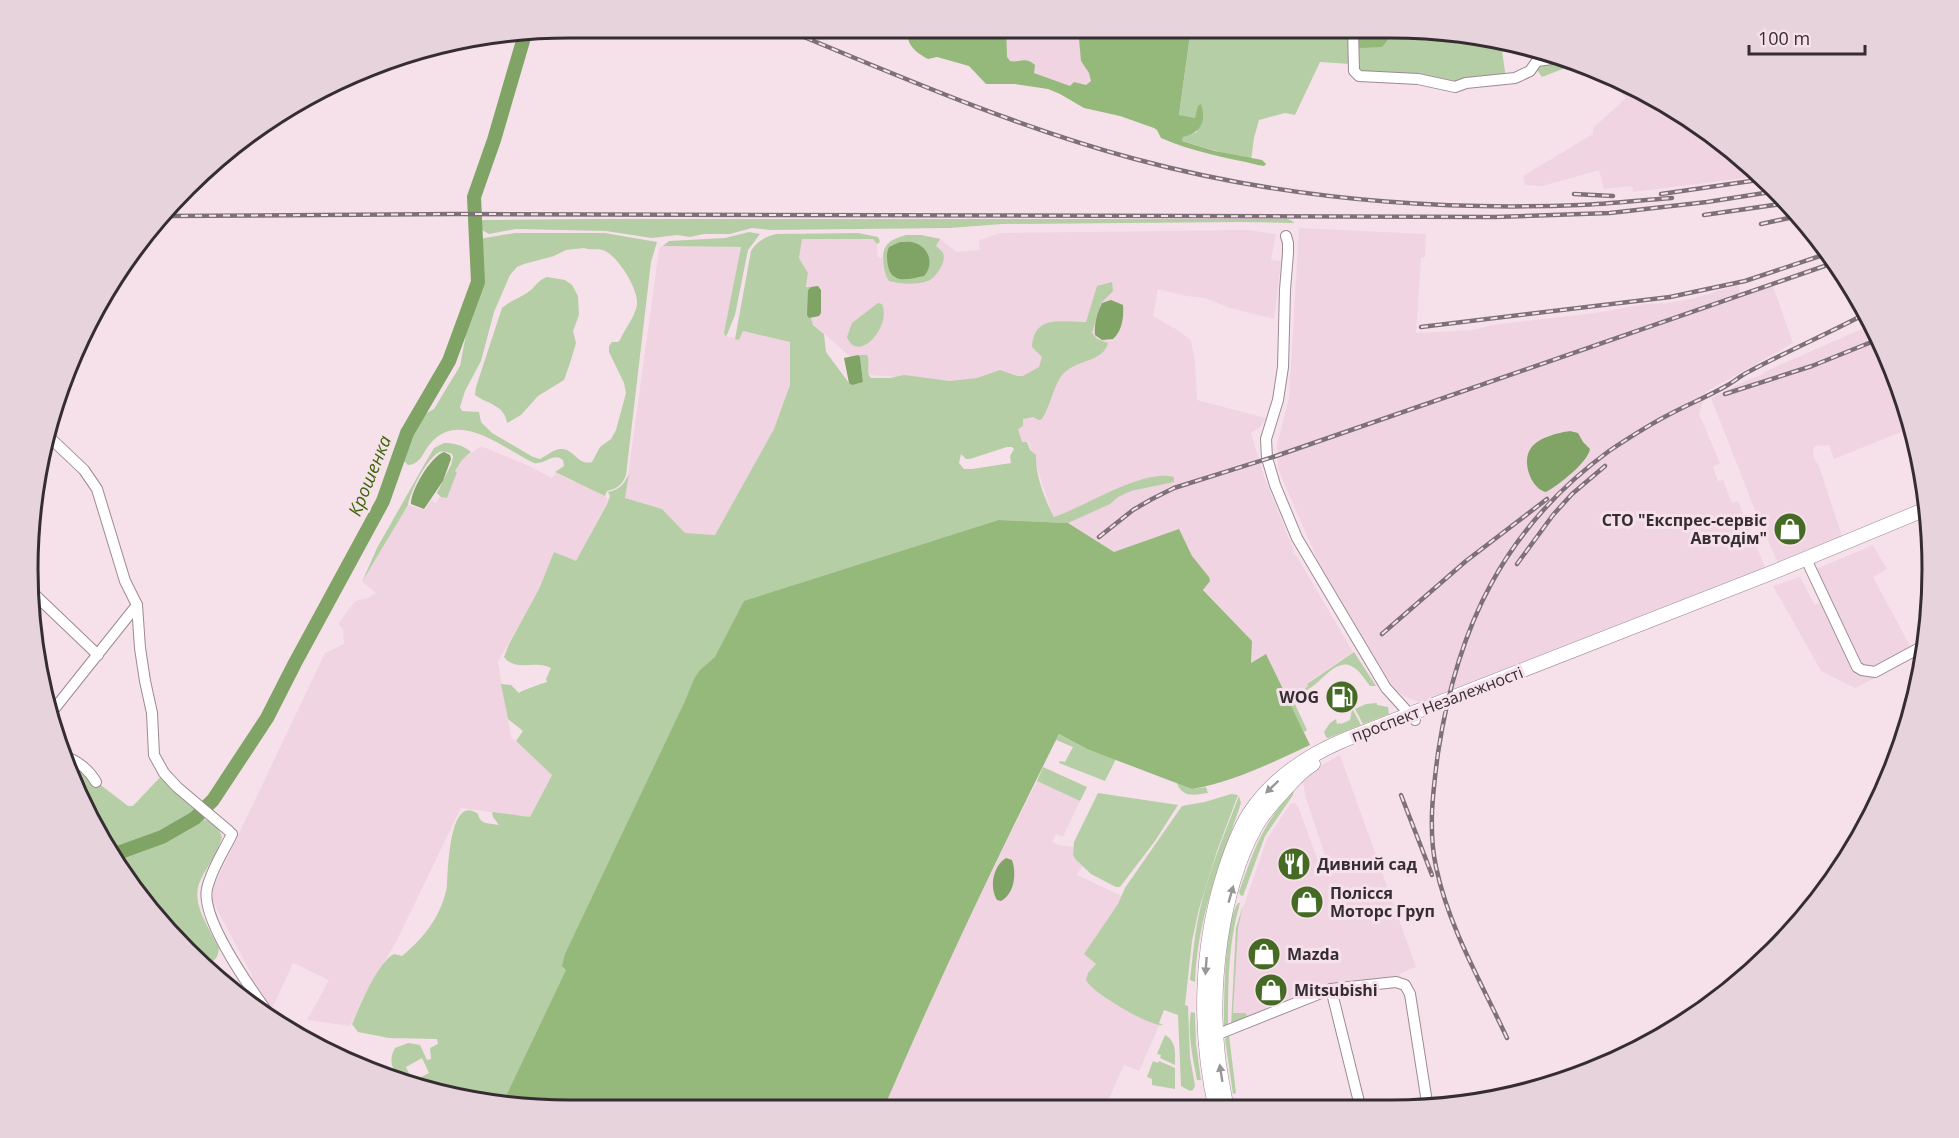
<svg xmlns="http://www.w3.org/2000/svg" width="1959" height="1138" font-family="'Open Sans',sans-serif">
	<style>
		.built { fill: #f0d4e2 }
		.green { fill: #b6cea6; fill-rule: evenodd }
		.forest { fill: #95b97b }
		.water { fill: #80a466 }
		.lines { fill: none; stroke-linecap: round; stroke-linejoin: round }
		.river { stroke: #80a466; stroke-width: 14 }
		.minor-casing { stroke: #9d8a93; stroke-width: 12 }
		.major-casing { stroke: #9d8a93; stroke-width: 15 }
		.minor { stroke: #fff; stroke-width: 10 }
		.major { stroke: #fff; stroke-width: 14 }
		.rail-casing { stroke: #7d7076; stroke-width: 4.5 }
		.rail { stroke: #f6e1eb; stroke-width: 2; stroke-dasharray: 7; stroke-linecap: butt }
		.oneway { fill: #9a9698 }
		.labels { text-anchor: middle; stroke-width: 6; stroke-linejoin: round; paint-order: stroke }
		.poi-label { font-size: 16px; font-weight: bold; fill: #352d31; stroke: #f6e1eb; text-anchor: start }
		.street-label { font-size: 16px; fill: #352d31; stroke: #f6e1eb }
		.water-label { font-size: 18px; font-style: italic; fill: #3b6508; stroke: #f6e1eb }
		.rim { fill: none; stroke: #352d31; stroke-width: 3 }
	</style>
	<rect width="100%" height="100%" fill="#f6e1eb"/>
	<g class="built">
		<path d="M933,28H1191L1084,92L933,34Z"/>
		<path d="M1623,85L1691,118L1761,176L1633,192L1632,186L1604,189L1599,170L1543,186L1525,185L1523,176L1593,134V128L1626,98L1620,92Z"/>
		<path d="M1299,228L1426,234L1425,257L1421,258L1416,333L1474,330L1492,325L1595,313L1645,304L1668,303L1695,298L1738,285L1742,297L1773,286L1793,343L1706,392L1699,414L1720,463L1713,467L1718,481L1723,480L1732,503L1738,501L1766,570L1422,703L1404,696L1396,690L1385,674L1318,561L1278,469L1277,445L1289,398Z"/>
		<path d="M1248,230L1276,234L1271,260L1281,261L1274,319L1230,308L1205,298L1186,296L1158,289L1153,316L1179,331L1191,340L1195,363L1197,400L1266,418L1260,427L1251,433L1265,479L1292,546L1294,554L1296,555L1353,652L1307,683L1308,686L1289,703L1266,655L1251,664L1252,641L1203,589L1209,577L1192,556L1186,544L1114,552L1068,523L1055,522L1028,441L1022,443L967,382L871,375L805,317L808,273L799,258L801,239H873L877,244L878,257L882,258L887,244L891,240L906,235H921L939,238L957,252L980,250L979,240L1000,233Z"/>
		<path d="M662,246L741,247L725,336L739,339L743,331L790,342V385L774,429L715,535L685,533L662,509L625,498L659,249Z"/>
		<path d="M1871,325L1891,361L1911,428L1834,459L1829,445L1815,446L1813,450L1814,458L1819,466L1842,536L1778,563L1760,523L1711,398L1745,381L1764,374V372Z"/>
		<path d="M481,446L527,465L552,478L556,473L574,482H577L605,496L608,500L576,562L554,552L539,589L498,662L511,737L552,774L530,817L461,808L396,942L364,996L350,1026L307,1020L329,980L293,963L272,1009L252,979V975L213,902V888L325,653L344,644L343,629L338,624L355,601L368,598L376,593L362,582L408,505L425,510L431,500L436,503L462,460Z"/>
		<path d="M1873,545L1887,569L1873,577L1916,657L1855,688L1821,671L1773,586L1800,577L1815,605L1827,599L1814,570Z"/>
		<path d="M1340,755L1416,967L1401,973L1397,978L1344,984L1231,1026L1236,928L1267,839L1290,804L1294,803L1298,806L1318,861L1326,859L1305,795L1303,780L1322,765Z"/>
		<path d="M1037,781L1080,801L1063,837L1056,834L1052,842L1058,845L1073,847V851L1076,860L1082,866L1077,875L1122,896L1125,888L1182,806L1232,797L1159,1023L1163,1025L1159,1026L1139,1071L1124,1065L1104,1110H883L912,1040L966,923Z"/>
		<path d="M1145,1101L1180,1105L1195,1110H1132Z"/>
	</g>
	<g class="green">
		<path d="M1191,28H1426L1501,43L1506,79L1459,83L1363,73L1350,64L1320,62L1295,115L1285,113L1259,120L1254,138L1251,161L1182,141L1183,137L1197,132L1195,118L1179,116Z"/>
		<path d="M1571,59L1578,63L1542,77L1537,70L1538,65Z"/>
		<path d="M593,219H1288L1294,222L1293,223L1240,222L1002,224L950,228L770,230L752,228L730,234H704L690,237L677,235L652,238L606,231L516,229L489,234L477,227L479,223L483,220Z"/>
		<path d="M749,232L760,234L748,250L735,315L726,337L724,333L741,247L663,246L659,249L669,241L725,238Z"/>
		<path d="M515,233H605L657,242L651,262L626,475C623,484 617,489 607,491L605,496L555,472L564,466L563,460C552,452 546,465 534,463C505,450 459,408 430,444C423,452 421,464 408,465L404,461L414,425L423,415L434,409L460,366L477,276L474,256L476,243L479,239ZM584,248C592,251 600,247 607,252C620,260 639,290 637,305C635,317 625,328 620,340L618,342H612L609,346V352L624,383L626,393L616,430L611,439L600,447L592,462C578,466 574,449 562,449C555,448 546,456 540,459L533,457L492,433L481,422L479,412L462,411L460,407L465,391L481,361L494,312L510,275L517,267L524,264L554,256L566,250Z"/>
		<path d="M858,233L878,237L880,242L877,244L873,239H802L799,258L808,273L806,287H811L808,290V317L811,318L813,325L824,334L826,352L849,383L863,382L860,357L858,355H867C871,362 865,372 871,378H890L904,375L950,381L977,378L1000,370L1017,376H1023L1039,367L1042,357L1032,347C1034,313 1064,323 1086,322L1097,286L1112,282L1113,291L1101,303L1092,333L1097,339L1108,343C1102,363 1080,358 1064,373C1055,381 1050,407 1042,419L1039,420L1033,417L1023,419V426L1018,429L1022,442H1027L1030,450L1036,455C1035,475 1045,500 1054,517C1084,507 1144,468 1174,477V482L1131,491L1118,497L1110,504L1068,523L999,520L658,779L502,1104L413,1086L415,1080L429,1073L422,1058L406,1067L413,1082L412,1086L401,1083C394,1070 387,1062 395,1048L408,1043L420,1045L427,1060L431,1059L430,1048L438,1044L437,1039L389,1038L358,1032L352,1024C360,1006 377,963 394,954L402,956C419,942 434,925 442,904C444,899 446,892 447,886C448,872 449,792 478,814C480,825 490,823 499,825L493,817L492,812L530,817L552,775L516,741L523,731L508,719L501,684L511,685L519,693C521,691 543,683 547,682L546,679L551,668C535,659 516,673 504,657L509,644L539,589L554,552L576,561L607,504L610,496L608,492C619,490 625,484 629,473L625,498L662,509L685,533L715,535L774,429L790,385V342L743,331L739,340L735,339L751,251C756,242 766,236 776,234ZM1007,447H1012L1014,449L1010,456L1011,463L972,469H964L959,463L961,454L966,459H970Z"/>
		<path d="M906,235H921L940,239L936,246C937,247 942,251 943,253C947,261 936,278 928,281C917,285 900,284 889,281C886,277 885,273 884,267C881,247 886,241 906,235ZM923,248L929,259L906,278H894Z"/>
		<path d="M547,277L565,280L572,285L578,296L579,315L573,331L576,343L571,360L564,380L538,396L521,415L507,423C505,405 487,404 475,395L476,387L502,308C511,300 523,297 532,289C538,283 539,280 547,277Z"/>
		<path d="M878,303L882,304C892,326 858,365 847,337L852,323Z"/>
		<path d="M444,443C454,443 463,445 471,452L462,460L455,471L457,472L447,498L441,497L437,493L451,465L453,457L452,454C447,452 442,450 438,453C426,460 410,492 408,505L362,582L377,548L424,465L434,448Z"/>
		<path d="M1354,652L1376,686H1370C1365,680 1359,669 1351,666C1339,660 1327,674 1319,681C1312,688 1301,693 1293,700L1307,730L1304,732L1289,703L1308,686L1307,684Z"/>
		<path d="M1377,703V705L1388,707L1389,714L1363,724L1355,709L1366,704Z"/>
		<path d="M1352,710H1353L1361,725L1328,738L1326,737L1324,732L1330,723L1336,719L1337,724L1340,723L1341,724L1350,720Z"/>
		<path d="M1059,734L1087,749L1116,759L1105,781L1059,763L1060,761L1065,762L1073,747L1056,740Z"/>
		<path d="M63,756L128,806H133L164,773L204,809L195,818C208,819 218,824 222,837C218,852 208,865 201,879C189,902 209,927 219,948C218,957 216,960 208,964L139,899Z"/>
		<path d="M1043,767L1087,787L1080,801L1037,781Z"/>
		<path d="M1177,783L1192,789L1206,787L1208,793C1195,795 1182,798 1177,783Z"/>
		<path d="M1294,790L1293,795L1265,836L1243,896L1240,895L1239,892C1254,850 1262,824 1294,790Z"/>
		<path d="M1098,793L1178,805L1155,841L1120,887H1116L1091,874L1076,860L1073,855L1074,842Z"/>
		<path d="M1231,794L1238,795L1217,851L1199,909L1192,941L1185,1005L1188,1006L1190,1057L1195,1086L1193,1090L1190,1091L1181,1086L1178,1015L1164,1010L1159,1023L1163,1025C1150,1027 1091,992 1086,980L1088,973L1096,964L1084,954L1118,904L1125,888L1182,806L1205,802Z"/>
		<path d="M1239,796L1241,803C1221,863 1197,918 1195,982L1190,980C1192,961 1194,943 1197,924C1205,880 1223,838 1239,796Z"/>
		<path d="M1238,903H1240C1228,943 1228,985 1228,1027L1224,1028C1224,1003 1224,922 1238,903Z"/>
		<path d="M1243,905L1238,928L1233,1013H1245L1249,1018L1231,1026L1236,928Z"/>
		<path d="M1191,1012L1195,1013L1196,1044L1201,1080H1197C1193,1059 1187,1033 1191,1012Z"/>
		<path d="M1165,1035C1177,1042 1175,1053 1175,1065L1160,1058L1161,1055L1157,1054Z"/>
		<path d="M1229,1035L1236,1093L1233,1094L1225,1039Z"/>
		<path d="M313,1037L324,1039L339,1055L308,1040Z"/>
		<path d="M1153,1061L1158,1063L1159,1061L1175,1068V1089L1152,1085V1079L1147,1077Z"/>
	</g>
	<g class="forest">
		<path d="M913,27L1006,28L1007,57L1010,61C1020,63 1025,56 1035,65L1034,73L1070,86L1074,82L1086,85L1091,81L1089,73L1081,61L1078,28H1191L1179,115L1195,118L1198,106L1201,104C1207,122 1200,133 1183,137L1182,141L1215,151L1262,160L1266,164L1264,166L1258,165C1225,157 1192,152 1161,138L1157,130L1154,128L1120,116L1084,108L1060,94L1048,89L1015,84H986L969,66L937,57L928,59C916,53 900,40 913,27Z"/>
		<path d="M1354,28H1392L1387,41L1382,47L1361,48L1358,47Z"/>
		<path d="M999,520L1068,523L1114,552L1179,529L1192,556L1209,577L1210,581L1203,590L1252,641L1251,663L1266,654L1310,745C1273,762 1234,782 1192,789L1087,749L1059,734C997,858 937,983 883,1110H533L502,1104L566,970L562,966L565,954L685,701L694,679L699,671L715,657L744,601Z"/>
	</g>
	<g class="water">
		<path d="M900,242C905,242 910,241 915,243C930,248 934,265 924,276C909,279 892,285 888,266C887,259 886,254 889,247Z"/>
		<path d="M818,286L821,290V313L819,316L809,318L807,315L808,290L811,287Z"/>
		<path d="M1111,300L1123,305C1124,317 1122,331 1113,339L1102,340L1095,335C1094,324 1097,313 1102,303Z"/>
		<path d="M858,355L860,357L863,382L852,385L849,383L844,358Z"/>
		<path d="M1570,431L1578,433L1583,442L1590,449C1588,462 1559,485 1546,492C1531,489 1521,461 1531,448C1539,437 1558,433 1570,431Z"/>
		<path d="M444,452L450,455L451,459L443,481L424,509L411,504C410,491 431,456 444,452Z"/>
		<path d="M1006,858L1012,860C1017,874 1014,894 1001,901L997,900C989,887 993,866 1006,858Z"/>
	</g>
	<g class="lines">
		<path class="river" d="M115,854L162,837L195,818L213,800L267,718L295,663L383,501L407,433L449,361L478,282L474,197L494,140L525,34"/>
		<defs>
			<g id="minor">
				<path d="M1353,28L1354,71L1359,76L1418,79L1455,87L1466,83L1515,78L1530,71L1537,61L1567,57"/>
				<path d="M1286,236L1288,243V253L1285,290L1283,367L1278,400L1266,439L1267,458L1275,485L1297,538L1386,688L1415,720"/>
				<path d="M45,433L84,470L97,489L125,581L137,605L140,648L145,681L152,713L154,755L164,773L177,787L229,831"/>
				<path d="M1806,559L1857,667L1862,670L1875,672L1925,645"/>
				<path d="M31,591L98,655"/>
				<path d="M51,713L137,605"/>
				<path d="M63,756C77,760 89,770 96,782"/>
				<path d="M232,834C224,851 211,870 207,889C200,920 257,998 276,1024"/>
				<path d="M1331,989L1361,1110"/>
				<path d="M1216,1035L1331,989L1396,982L1405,985L1410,994L1428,1109"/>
			</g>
			<g id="major">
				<path d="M1216,1110C1198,1031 1200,947 1225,870C1232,848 1240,826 1253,808C1276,776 1309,755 1344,740L1776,571L1926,509"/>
				<path d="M1227,1110C1224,1092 1220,1074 1218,1056C1210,985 1221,891 1255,828C1262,814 1273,803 1283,792C1292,782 1301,771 1313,764"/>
			</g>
		</defs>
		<use href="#minor" class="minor-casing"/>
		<use href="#major" class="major-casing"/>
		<use href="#minor" class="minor"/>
		<use href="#major" class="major"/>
		<defs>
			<g id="rail">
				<path d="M780,27C896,75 1013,126 1135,159C1280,198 1430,211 1580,205C1611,204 1641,200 1672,198"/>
				<path d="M1574,194L1613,196"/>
				<path d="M1661,194L1765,179"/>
				<path d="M1704,215L1788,203"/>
				<path d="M167,216L458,214L1495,217L1610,213L1707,202L1777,191"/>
				<path d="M1761,224L1798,216"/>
				<path d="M1421,327L1670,297L1745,281L1829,253"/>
				<path d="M1725,394L1812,366L1879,339"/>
				<path d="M1099,537L1133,510L1152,499L1174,488L1276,456L1836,262"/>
				<path d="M1517,564L1553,515L1572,494L1605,466"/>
				<path d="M1382,634L1466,561L1547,499"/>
				<path d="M1401,795L1432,875"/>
				<path d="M1507,1038C1481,982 1449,928 1436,867C1428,829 1433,791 1438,753C1457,627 1504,528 1609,451C1630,437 1652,423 1674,412C1691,403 1709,396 1726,386C1734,382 1741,375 1750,371C1788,351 1827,334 1865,314"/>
			</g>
		</defs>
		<use href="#rail" class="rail-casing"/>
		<use href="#rail" class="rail"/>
	</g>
	<defs><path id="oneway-solid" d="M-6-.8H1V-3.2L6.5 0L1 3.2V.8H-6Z" transform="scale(1.5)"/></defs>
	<g class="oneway">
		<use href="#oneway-solid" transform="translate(1272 787) rotate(136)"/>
		<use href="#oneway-solid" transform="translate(1231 894) rotate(-74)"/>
		<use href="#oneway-solid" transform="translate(1206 966) rotate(94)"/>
		<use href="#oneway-solid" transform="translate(1221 1073) rotate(-99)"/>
	</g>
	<defs>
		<symbol id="shop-disc" viewBox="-11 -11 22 22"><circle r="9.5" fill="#456a24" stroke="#f6e1eb"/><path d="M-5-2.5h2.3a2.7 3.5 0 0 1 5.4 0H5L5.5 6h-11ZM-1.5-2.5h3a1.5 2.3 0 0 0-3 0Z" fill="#fff"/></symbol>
		<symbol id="fuel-disc" viewBox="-11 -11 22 22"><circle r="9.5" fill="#456a24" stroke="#f6e1eb"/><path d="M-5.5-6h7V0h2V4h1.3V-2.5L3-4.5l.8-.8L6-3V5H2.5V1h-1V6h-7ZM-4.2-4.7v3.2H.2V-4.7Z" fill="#fff"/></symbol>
		<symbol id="restaurant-disc" viewBox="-11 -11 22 22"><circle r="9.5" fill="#456a24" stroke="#f6e1eb"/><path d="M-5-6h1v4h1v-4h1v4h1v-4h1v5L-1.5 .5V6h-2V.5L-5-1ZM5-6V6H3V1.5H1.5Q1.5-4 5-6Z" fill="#fff"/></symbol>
	</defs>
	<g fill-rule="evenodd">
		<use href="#shop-disc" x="1771" y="510" width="38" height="38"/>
		<use href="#fuel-disc" x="1323" y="678" width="38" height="38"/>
		<use href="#restaurant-disc" x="1275" y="845" width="38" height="38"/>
		<use href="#shop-disc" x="1288" y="883" width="38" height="38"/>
		<use href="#shop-disc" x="1245" y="935" width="38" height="38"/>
		<use href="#shop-disc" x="1252" y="971" width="38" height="38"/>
	</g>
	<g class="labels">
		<g class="poi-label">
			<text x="1767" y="526" text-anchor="end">СТО "Експрес-сервіс<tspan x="1767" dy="18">Автодім"</tspan></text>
			<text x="1319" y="703" text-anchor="end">WOG</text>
			<text x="1317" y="870">Дивний сад</text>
			<text x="1330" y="899">Полісся<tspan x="1330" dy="18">Моторс Груп</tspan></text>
			<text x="1287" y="960">Mazda</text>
			<text x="1294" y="996">Mitsubishi</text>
		</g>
		<g class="street-label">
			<text transform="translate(1437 704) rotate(-21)" y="6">проспект Незалежності</text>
		</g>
		<g class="water-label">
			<text transform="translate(370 476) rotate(-68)" y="6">Крошенка</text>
		</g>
	</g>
	<path d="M0 0H1959V1138H0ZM569 38H1391A531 531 0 0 1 1922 569V569A531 531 0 0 1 1391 1100H569A531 531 0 0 1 38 569V569A531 531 0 0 1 569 38Z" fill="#e7d3dc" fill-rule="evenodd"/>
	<path class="rim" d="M569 38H1391A531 531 0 0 1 1922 569V569A531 531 0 0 1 1391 1100H569A531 531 0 0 1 38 569V569A531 531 0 0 1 569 38Z"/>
	<path d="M1749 45v9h116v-9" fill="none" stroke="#352d31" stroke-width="3"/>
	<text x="1758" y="45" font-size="18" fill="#352d31" stroke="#f6e1eb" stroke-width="4.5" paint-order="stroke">100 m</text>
</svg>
